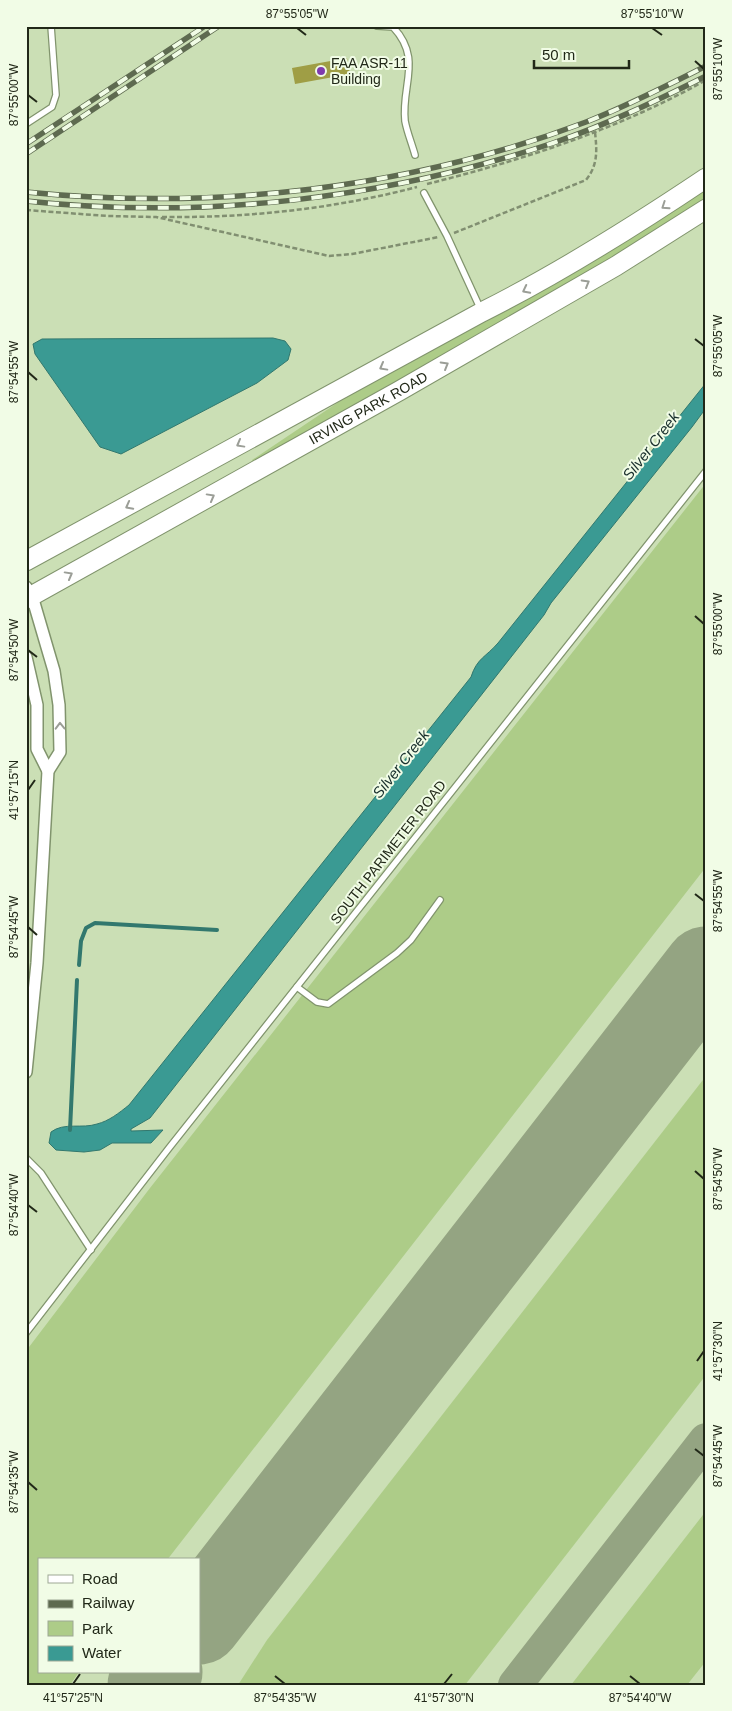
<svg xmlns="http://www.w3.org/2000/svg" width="732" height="1711" font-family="Arial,sans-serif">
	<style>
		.green { fill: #adcc88 }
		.water { fill: #3a9a93; stroke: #32786e }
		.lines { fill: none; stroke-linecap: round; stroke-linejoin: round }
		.stream { stroke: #32786e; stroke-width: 4 }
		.taxiway { stroke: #94a482; stroke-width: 34 }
		.runway { stroke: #94a482; stroke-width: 85 }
		.building { fill: #9f9e45 }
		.service-casing { stroke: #81946d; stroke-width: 8 }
		.minor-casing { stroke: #81946d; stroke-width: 14 }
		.primary-casing { stroke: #81946d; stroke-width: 21 }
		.path { stroke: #818f71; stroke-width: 2.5; stroke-dasharray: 5 2.5; stroke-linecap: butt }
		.service { stroke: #fff; stroke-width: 5.5 }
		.minor { stroke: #fff; stroke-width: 11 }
		.primary { stroke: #fff; stroke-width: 19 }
		.rail-casing { stroke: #5e6a50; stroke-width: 5.5 }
		.rail { stroke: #f1fce6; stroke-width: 4; stroke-dasharray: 11; stroke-linecap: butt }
		.oneway { stroke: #9b9e97 }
		.ticks { fill: none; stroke: #212818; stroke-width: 2 }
		.poi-dot { fill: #7f3aae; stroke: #f1fce6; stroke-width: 2 }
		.labels { text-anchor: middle; stroke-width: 4; stroke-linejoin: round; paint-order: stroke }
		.poi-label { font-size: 14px; fill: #212818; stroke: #f1fce6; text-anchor: start }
		.street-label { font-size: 14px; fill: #212818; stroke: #f1fce6 }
		.water-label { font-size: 15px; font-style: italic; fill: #192f2d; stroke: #f1fce6 }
		.neatline { fill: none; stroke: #212818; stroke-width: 2 }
		.ticks-label { font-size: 12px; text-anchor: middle; fill: #212818 }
	</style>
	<rect width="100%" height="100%" fill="#cbdfb5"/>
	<g class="green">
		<path d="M706,189V199L638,244L253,463L252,460L361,387L613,249Z"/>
		<path d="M706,483V867L167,1560H39V1672H79L70,1685H26V1351L150,1188Z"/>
		<path d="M706,1076V1375L465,1685H238L267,1640Z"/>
		<path d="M706,1511V1661L687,1685H571Z"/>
	</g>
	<g class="water">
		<path d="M273,338L285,341L291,349L288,360L257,383L121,454L100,447L35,354L33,344L42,339Z"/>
		<path d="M706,383V408L692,427L551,603L544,615L150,1118L131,1129V1131L163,1130L151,1143H112L100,1150L84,1152L56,1150L49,1143L51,1132C64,1122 82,1129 97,1124C109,1121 119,1113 129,1105L471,677C477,658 486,657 498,643Z"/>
	</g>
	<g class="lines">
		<g class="stream">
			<path d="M79,965L81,941L86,928L95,923L217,930"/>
			<path d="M70,1130L77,980"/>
		</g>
		<g class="taxiway">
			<path d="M156,1685L164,1672"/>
			<path d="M515,1685L706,1440"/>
		</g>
		<g class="runway">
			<path d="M199,1622L706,969"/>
			<path d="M150,1685L160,1672"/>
		</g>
	</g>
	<path class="building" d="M347,58L350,74L295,84L292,68Z"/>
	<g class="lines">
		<defs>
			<g id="service">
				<path d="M377,26L393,27C423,59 401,85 405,121C407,132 412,144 415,155"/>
				<path d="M26,124L52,107L56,95L51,26"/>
				<path d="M424,193L447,236L481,310"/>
				<path d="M297,987L317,1002L328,1004L397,953L411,940L440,900"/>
				<path d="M26,1158L41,1173L91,1250"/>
				<path d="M26,1333L169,1148L706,471"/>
			</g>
			<g id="minor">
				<path d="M26,587L32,596L54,671L59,705L60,752L48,771L37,963L26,1072"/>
				<path d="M26,657L37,705V749L48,771"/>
			</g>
			<g id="primary">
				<path d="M26,561L482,312C560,273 633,227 706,178"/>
				<path id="s1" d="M26,599L399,391L616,266L706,209"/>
			</g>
		</defs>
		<use href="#service" class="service-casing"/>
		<use href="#minor" class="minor-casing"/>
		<use href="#primary" class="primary-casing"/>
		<g class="path">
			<path d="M427,184C523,160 619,129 706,80"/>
			<path d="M26,210L108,216L156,217L329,256L352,254L439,237"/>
			<path d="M162,217C248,218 333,209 417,187"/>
			<path d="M454,233L586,180C598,165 597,151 595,132"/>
		</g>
		<use href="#service" class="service"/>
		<use href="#minor" class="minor"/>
		<use href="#primary" class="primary"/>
		<defs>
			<g id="rail">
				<path d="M26,144L205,26"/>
				<path d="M26,154L219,26"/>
				<path d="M26,192C214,211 409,189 586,122C627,106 666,86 706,66"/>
				<path d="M26,201C203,220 385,199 553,143C606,125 656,101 706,76"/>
			</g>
		</defs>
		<use href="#rail" class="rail-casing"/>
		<use href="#rail" class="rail"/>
	</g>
	<defs><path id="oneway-chevron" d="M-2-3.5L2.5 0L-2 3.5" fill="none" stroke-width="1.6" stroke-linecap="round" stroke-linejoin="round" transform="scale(1.25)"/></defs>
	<g class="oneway">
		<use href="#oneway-chevron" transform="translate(665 206) rotate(146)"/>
		<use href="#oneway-chevron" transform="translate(586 283) rotate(-30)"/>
		<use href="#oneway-chevron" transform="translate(526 290) rotate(153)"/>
		<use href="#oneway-chevron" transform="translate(445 365) rotate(-30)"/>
		<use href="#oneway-chevron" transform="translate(383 367) rotate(151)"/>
		<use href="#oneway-chevron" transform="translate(240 444) rotate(151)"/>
		<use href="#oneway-chevron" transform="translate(211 497) rotate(-29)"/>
		<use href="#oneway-chevron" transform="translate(129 506) rotate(152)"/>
		<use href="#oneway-chevron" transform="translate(69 575) rotate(-29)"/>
		<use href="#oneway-chevron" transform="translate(60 726) rotate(-91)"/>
	</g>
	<path class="ticks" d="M297,28L306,35M652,28L662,35M695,61L704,69M28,95L37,102M695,339L704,346M28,372L37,380M695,616L704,624M28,650L37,657M28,790L35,780M695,894L704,901M28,927L37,935M695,1171L704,1179M28,1205L37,1212M697,1361L704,1351M695,1449L704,1456M28,1482L37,1490M275,1676L285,1684M630,1676L640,1684M73,1684L80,1674M444,1684L452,1674"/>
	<circle class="poi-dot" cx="321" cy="71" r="5"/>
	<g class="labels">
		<g class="poi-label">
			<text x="331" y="68">FAA ASR-11<tspan x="331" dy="16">Building</tspan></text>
		</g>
		<g class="street-label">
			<text dy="5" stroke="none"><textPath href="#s1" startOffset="392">IRVING PARK ROAD</textPath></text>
			<text transform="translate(388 852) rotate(-52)" y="5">SOUTH PARIMETER ROAD</text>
		</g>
		<g class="water-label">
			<text transform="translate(651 446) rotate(-52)" y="5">Silver Creek</text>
			<text transform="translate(401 764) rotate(-52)" y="5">Silver Creek</text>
		</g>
	</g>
	<rect width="732" height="1711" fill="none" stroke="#f1fce6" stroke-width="55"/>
	<rect x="38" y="1558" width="162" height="115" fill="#f1fce6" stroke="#9ea794"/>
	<rect x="48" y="1575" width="25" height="8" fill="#ffffff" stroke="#9ea794"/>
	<text x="82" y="1584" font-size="15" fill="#212818">Road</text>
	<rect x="48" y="1600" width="25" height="8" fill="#5e6a50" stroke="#9ea794"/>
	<text x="82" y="1608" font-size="15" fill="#212818">Railway</text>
	<rect x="48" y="1621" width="25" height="15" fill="#adcc88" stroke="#9ea794"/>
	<text x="82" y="1634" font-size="15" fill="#212818">Park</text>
	<rect x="48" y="1646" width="25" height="15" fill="#3a9a93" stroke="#9ea794"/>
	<text x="82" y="1658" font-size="15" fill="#212818">Water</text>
	<path d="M534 60v8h95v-8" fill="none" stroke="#212818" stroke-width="2.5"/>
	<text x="542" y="60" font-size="15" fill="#212818" stroke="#f1fce6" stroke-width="4" paint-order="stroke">50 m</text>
	<rect x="28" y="28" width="676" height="1656" class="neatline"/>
	<g class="ticks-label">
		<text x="297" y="18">87°55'05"W</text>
		<text x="652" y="18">87°55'10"W</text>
		<text transform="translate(718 69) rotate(-90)" y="4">87°55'10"W</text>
		<text transform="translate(14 95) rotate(-90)" y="4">87°55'00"W</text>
		<text transform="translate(718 346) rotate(-90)" y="4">87°55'05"W</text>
		<text transform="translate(14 372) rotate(-90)" y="4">87°54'55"W</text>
		<text transform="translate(718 624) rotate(-90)" y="4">87°55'00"W</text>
		<text transform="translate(14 650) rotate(-90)" y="4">87°54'50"W</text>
		<text transform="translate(14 790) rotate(-90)" y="4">41°57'15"N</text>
		<text transform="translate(718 901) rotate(-90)" y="4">87°54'55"W</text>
		<text transform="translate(14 927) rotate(-90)" y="4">87°54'45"W</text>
		<text transform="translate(718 1179) rotate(-90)" y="4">87°54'50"W</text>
		<text transform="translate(14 1205) rotate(-90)" y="4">87°54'40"W</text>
		<text transform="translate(718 1351) rotate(-90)" y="4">41°57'30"N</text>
		<text transform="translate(718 1456) rotate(-90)" y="4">87°54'45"W</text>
		<text transform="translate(14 1482) rotate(-90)" y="4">87°54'35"W</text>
		<text x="73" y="1702">41°57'25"N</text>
		<text x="285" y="1702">87°54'35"W</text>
		<text x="444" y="1702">41°57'30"N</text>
		<text x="640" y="1702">87°54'40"W</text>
	</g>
</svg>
